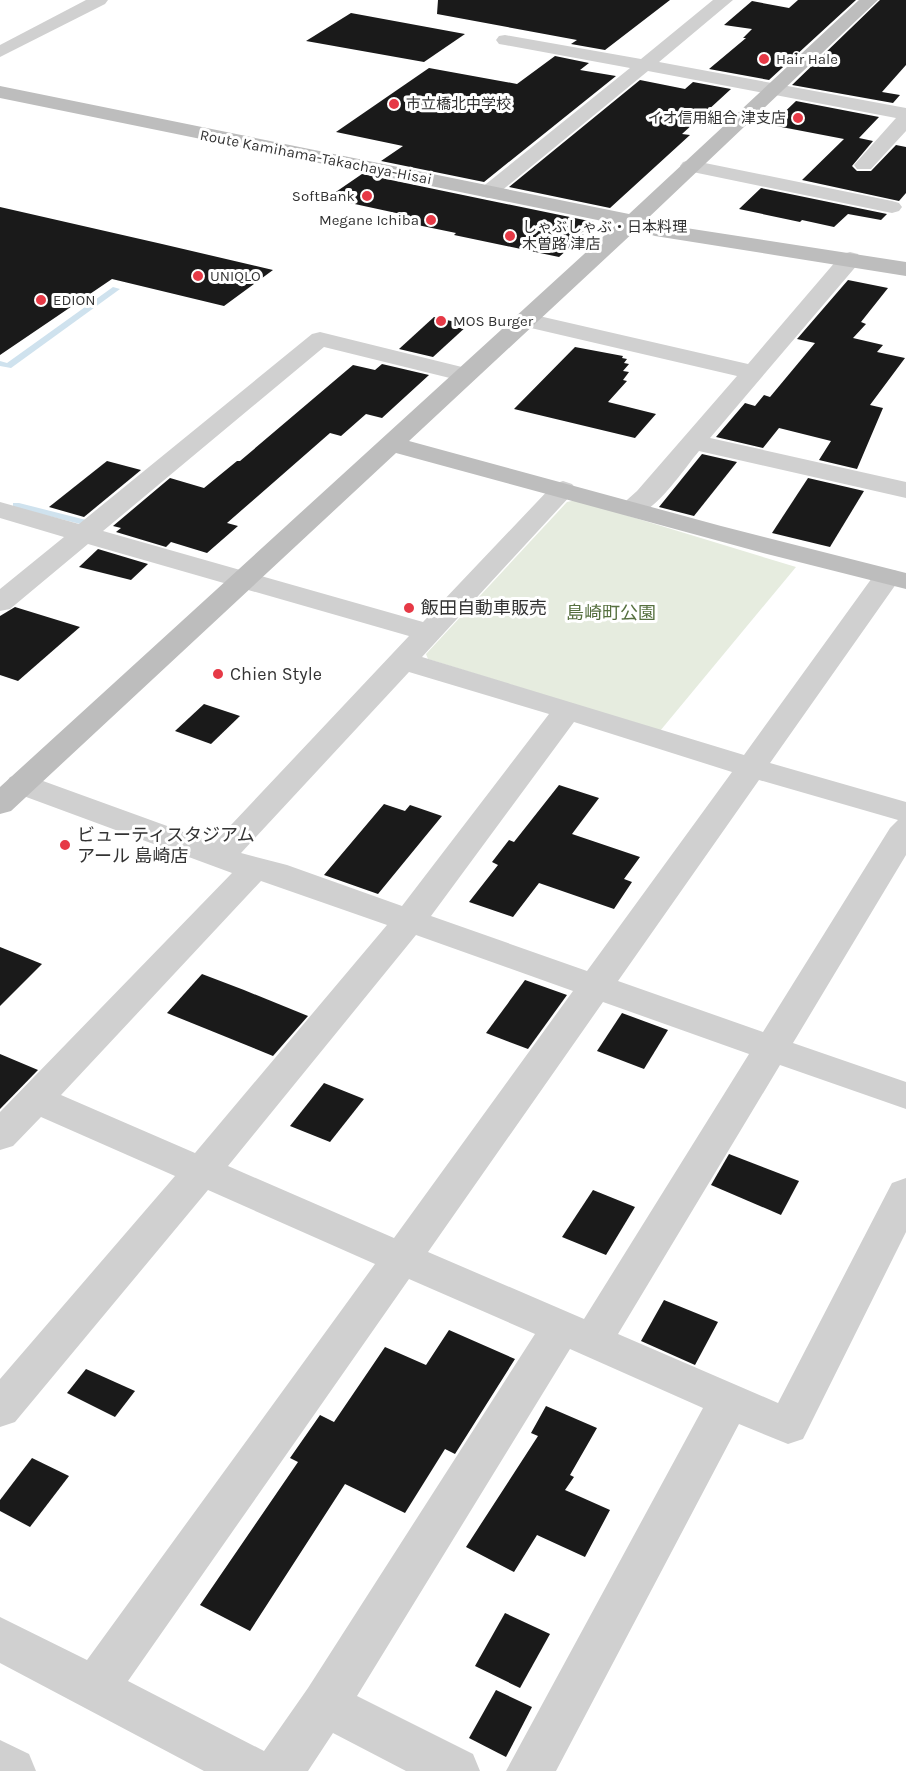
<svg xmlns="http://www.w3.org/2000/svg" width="906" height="1771" font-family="Karla,'Noto Sans JP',sans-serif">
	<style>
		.green { fill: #e6ecdf }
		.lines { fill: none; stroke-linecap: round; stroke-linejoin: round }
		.stream { fill: #cfe2ee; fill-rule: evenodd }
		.building { fill: #1a1a1a }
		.street { fill: #d0d0d0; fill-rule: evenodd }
		.secondary { fill: #bdbdbd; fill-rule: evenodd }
		.poi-dot { fill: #e63946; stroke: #fff; stroke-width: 2 }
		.labels { text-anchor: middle; stroke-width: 6; stroke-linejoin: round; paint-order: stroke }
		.far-poi-label { font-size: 15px; fill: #333; stroke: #fff; text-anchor: start }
		.far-street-label { font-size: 15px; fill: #333; stroke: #fff }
		.poi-label { font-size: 18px; fill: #333; stroke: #fff; text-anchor: start }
		.park-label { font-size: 18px; fill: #56703f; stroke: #fff }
	</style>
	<rect width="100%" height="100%" fill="#fff"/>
	<path class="green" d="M576,500L796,567L660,731L428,659L426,654L567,502Z"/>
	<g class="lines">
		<g class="stream">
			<path d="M113,287L120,289L11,368L0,366V361L7,363Z"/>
			<path d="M13,503H19L98,523L99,525L98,527H92L13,507Z"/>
		</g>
	</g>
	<g class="building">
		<path d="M438,0H670L605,50L571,44L577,40L437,14Z"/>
		<path d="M798,0H856L769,80L709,69L746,38H743L752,29L724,25L752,1L789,8Z"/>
		<path d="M880,0H906V65L882,92L900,95L893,103L792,85Z"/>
		<path d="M351,13L465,34L424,62L306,41Z"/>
		<path d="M555,56L589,63L580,70L616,76L484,182L381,161L403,146L336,132L429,68L517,84Z"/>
		<path d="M640,80L685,89L693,82L731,89L682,134L690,135L610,208L509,187Z"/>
		<path d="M796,101L879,117L859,138L873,141L852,166L857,171H871L896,145L906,147V193L899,201L802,180L844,139L771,125Z"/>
		<path d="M362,174L487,200L594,222L580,234L584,235L559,257L454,235L456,233L403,222L410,216L327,198Z"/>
		<path d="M761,188L887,214L881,220L848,214L834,227L802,220L800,222L739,209Z"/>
		<path d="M0,207L162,244L273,270L224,306L112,279L0,355Z"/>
		<path d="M848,280L888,288L861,322L866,324L853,338L883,345L877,352L905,358L870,405L883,408L857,469L819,460L831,441L779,428L763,448L716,437L745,403L755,406L764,395L770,397L815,343L797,339Z"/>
		<path d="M434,317L468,325L433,357L399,349Z"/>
		<path d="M575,347L623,356L622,358L627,359L624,363L629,364L623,371L629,372L623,380L627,381L608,402L656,414L635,438L514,409Z"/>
		<path d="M382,364L429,375L382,418L366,414L341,436L330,433L227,523L238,526L207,553L171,542L166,547L116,532L121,528L113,526L170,478L204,488L237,461H240L353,365L375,370Z"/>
		<path d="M702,454L737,462L694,516L659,507Z"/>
		<path d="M107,461L141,470L84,517L49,507Z"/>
		<path d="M808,478L864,491L830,547L772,533Z"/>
		<path d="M98,549L148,564L131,580L79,567Z"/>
		<path d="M15,607L80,627L18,681L0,675V616Z"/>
		<path d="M204,704L240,716L211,744L175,731Z"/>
		<path d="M559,785L599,798L572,834L640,857L624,879L632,882L614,909L539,883L513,917L469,902L498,865L492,862L509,840L514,842Z"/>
		<path d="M384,804L405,811L410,805L442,816L378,894L324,875Z"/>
		<path d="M0,947L42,964L0,1006Z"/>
		<path d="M202,974L244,990L308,1016L273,1056L167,1013Z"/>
		<path d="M525,980L567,995L528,1049L486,1033Z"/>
		<path d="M622,1013L668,1030L644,1069L597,1051Z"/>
		<path d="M0,1054L38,1070L0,1109Z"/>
		<path d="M324,1083L364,1099L330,1142L290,1126Z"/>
		<path d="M729,1154L799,1181L781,1215L711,1185Z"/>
		<path d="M593,1190L635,1207L606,1255L562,1237Z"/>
		<path d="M664,1300L718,1322L695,1365L641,1341Z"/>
		<path d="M449,1330L515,1359L455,1454L445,1449L405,1513L345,1484L250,1631L200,1605L298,1462L290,1458L320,1415L334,1422L385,1347L426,1365Z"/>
		<path d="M86,1369L135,1391L115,1417L67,1393Z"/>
		<path d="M546,1406L597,1428L570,1475L574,1477L565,1490L610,1510L585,1557L537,1535L514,1572L466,1547L538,1436L531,1433Z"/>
		<path d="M32,1458L69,1476L30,1527L0,1511V1500Z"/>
		<path d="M505,1613L550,1634L520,1688L475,1666Z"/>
		<path d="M496,1690L532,1707L506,1757L469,1738Z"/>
	</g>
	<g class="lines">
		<g class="street">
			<path d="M86,0H108L105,4L0,57V45Z"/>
			<path d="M713,0H733L659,62L906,108V131L871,169H857L854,165L896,118L648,71L495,196L488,198L481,196L478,192L481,188L630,68L505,45L499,44L496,40L499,36L505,35L641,59Z"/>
			<path d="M690,160L892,201L899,203L902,207L899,211L892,213L683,170L680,166L683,162Z"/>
			<path d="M850,252L858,254L861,259L858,264L710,438L906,482V498L699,451C684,469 661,504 640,514C634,517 628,515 622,514L618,508L637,491L737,376L518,325L515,320L518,315L526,313L748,364L842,254Z"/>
			<path d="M320,332L474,370L478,375L474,380L466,382L324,347L103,531L423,622L554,484L563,481L572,484L576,489L572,494L422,657L744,755L877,571L887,569L897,571L901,577L770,763L906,802V855L793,1043L906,1082V1109L780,1065L618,1334L778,1403L892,1183L906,1178V1232L803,1439L788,1444L739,1424L556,1771H506L703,1408L570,1349L357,1696L473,1754L480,1771H406L333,1733L308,1771H204L0,1663V1617L87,1660L375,1264L208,1190L15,1422L0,1427V1379L175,1176L41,1117L13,1146L0,1150V1112L232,873L10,791L5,784L10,777L21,774L32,777L214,843L409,636L88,544L10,609L0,611V589L64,537L0,518V502L79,524L312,334ZM409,672L549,714L402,906L287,865L241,853ZM574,722L732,772L587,971L431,916ZM759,780L898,820L890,828L763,1032L618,981ZM261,881L387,925L195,1153L61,1095ZM416,935L573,991L394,1238L228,1166ZM603,1002L749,1054L584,1319L428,1252ZM409,1279L535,1334L308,1688L264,1751L128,1681Z"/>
			<path d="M0,1740L29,1754L36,1771H0Z"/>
		</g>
		<path class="secondary" d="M859,0H878L647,219L660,224L906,262V276L655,236L636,230L409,441L721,526L906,573V589L767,554L396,453L11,811L0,814V787L617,224L0,98V86L629,214Z"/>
	</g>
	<g class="poi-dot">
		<circle cx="764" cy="59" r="6"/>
		<circle cx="394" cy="104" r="6"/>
		<circle cx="798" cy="118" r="6"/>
		<circle cx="367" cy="196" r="6"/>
		<circle cx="431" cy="220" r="6"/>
		<circle cx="510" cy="236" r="6"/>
		<circle cx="198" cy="276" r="6"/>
		<circle cx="41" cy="300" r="6"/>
		<circle cx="441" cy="321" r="6"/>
		<circle cx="409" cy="608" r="6"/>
		<circle cx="218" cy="674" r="6"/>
		<circle cx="65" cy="845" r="6"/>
	</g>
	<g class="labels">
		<g class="far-poi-label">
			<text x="776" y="64">Hair Hale</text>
			<text x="406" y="109">市立橋北中学校</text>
			<text x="786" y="123" text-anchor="end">イオ信用組合 津支店</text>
			<text x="355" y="201" text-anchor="end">SoftBank</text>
			<text x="419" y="225" text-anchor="end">Megane Ichiba</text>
			<text x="522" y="232">しゃぶしゃぶ・日本料理<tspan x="522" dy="17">木曽路 津店</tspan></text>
			<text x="210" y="281">UNIQLO</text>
			<text x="53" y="305">EDION</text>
			<text x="453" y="326">MOS Burger</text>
		</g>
		<g class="far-street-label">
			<text transform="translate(316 157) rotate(11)" y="5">Route Kamihama-Takachaya-Hisai</text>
		</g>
		<g class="poi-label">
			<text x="421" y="614">飯田自動車販売</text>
			<text x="230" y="680">Chien Style</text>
			<text x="77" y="841">ビューティスタジアム<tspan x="77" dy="21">アール 島崎店</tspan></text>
		</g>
		<g class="park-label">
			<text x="611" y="619">島崎町公園</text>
		</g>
	</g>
</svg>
